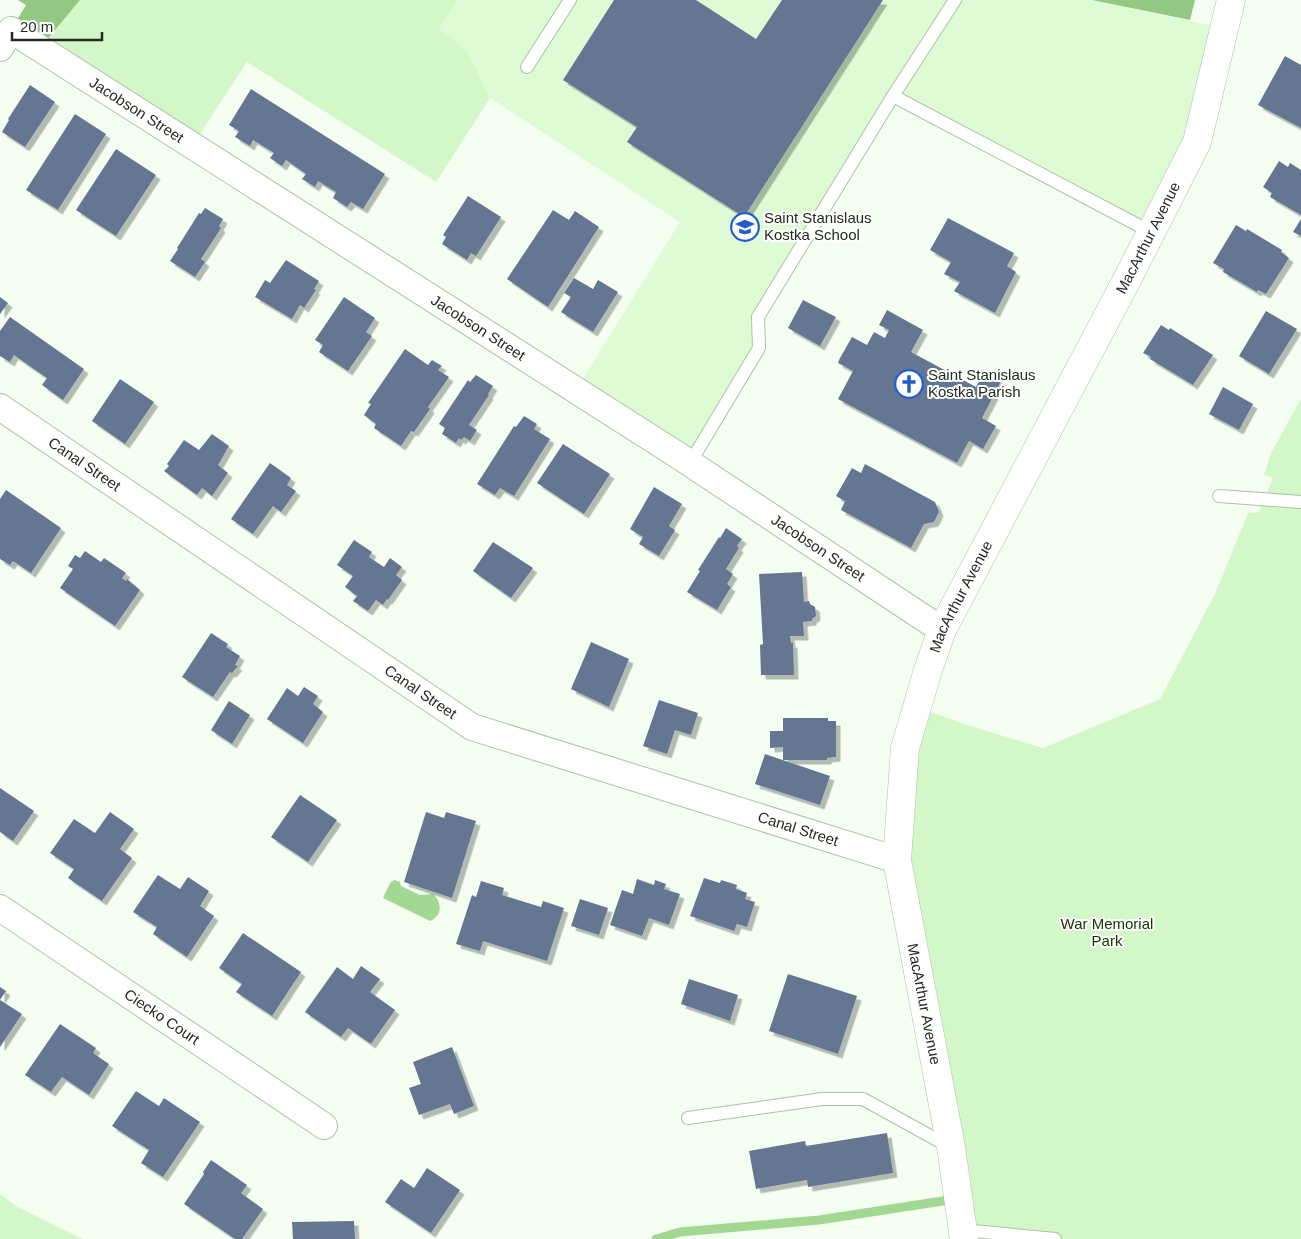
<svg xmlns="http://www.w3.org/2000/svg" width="1301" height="1239" font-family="Arial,sans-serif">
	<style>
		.built { fill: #defbd5 }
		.green { fill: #d4f7ca }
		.forest { fill: #93c882 }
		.water { fill: #a2d892 }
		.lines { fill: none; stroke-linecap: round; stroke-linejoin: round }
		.stream { stroke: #a2d892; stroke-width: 9 }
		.building { fill: #657693; filter: url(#shadow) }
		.service-casing { stroke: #abc3a4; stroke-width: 14 }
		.minor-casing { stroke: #abc3a4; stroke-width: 28 }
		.tertiary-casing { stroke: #abc3a4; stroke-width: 29 }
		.service { stroke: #fff; stroke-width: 12 }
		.minor { stroke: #fff; stroke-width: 26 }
		.tertiary { stroke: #fff; stroke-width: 28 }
		.labels { text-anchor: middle; stroke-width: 4; stroke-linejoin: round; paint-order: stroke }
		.street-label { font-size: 15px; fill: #222b1f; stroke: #fff }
		.poi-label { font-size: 15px; fill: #222b1f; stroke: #fff; text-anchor: start }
		.park-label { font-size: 15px; fill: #123404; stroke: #fff }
	</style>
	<defs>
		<filter id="shadow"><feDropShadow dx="4.5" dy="4.5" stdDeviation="0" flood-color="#0004"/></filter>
	</defs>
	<rect width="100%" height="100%" fill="#f4fef1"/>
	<path class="built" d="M458,0H1091L1224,28L1151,232L893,97L758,317L759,348L690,463L576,390L680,222L490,98L468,52L439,28Z"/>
	<g class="green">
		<path d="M80,0H458L439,28L468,52L490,98L436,182L247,62L192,146L40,48Z"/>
		<path d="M1301,399V1239H964L897,860L917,707L964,724L1043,748L1160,699L1215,594L1248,513L1259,512L1273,478L1264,475L1271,453Z"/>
		<path d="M0,1194L16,1206L83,1239H0Z"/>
	</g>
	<g class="forest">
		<path d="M18,0H80L40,48L11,30L26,5Z"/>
		<path d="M1092,0H1195L1190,20Z"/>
	</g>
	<path class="water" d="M394,880L400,882L401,886L420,895L433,894C442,902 443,916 430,921L383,898L390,883Z"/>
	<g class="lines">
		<path class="stream" d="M656,1239L680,1232L819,1220L956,1199"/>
	</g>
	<g class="building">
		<path d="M614,0H696L756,39L782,0H883L744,217L627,142L637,127L563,80Z"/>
		<path d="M1285,56L1301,65V128L1258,105Z"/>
		<path d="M30,85L55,102L25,147L2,132L9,120L8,119Z"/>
		<path d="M251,89L385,174L363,209L351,202L347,207L333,198L336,192L326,186L318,181L315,187L302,179L306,174L286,160L282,166L270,158L274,153L253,140L250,146L235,137L239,131L229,125Z"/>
		<path d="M75,114L106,134L58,210L26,190Z"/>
		<path d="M116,149L156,175L116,236L76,210Z"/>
		<path d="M1279,161L1288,167L1290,163L1301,170V215L1270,197L1272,193L1263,187Z"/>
		<path d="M468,196L501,217L476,256L471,253L467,260L442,244L446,237L443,235Z"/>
		<path d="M205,208L223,219L219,226L221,228L201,259L205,262L195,277L170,261L178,249L177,248L199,213L201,214Z"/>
		<path d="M553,210L569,220L575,211L599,227L548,307L507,279Z"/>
		<path d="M948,218L1014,253L1007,266L1016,272L995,313L954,291L960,282L944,274L951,262L930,250Z"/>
		<path d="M1301,219V236L1293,232Z"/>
		<path d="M1236,225L1246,231L1247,229L1282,250L1281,252L1289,258L1266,294L1258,290L1257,292L1223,272L1224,269L1213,263Z"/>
		<path d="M286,260L319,281L314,289L316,290L304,308L300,305L292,319L255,297L265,280L270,283Z"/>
		<path d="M574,278L593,289L598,280L618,292L593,332L561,312L571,297L564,293Z"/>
		<path d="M0,297L8,303L0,314Z"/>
		<path d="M344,297L375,318L366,332L372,336L348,371L319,352L323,345L315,340Z"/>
		<path d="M803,300L836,317L820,346L788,328Z"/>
		<path d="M887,310L923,330L911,352L976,387L984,372L1001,381L982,418L996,426L983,449L969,441L957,463L838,399L853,371L838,363L840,358L852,337L867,345L874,332L885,338L889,330L879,325Z"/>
		<path d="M1266,311L1297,329L1269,374L1239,356Z"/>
		<path d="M10,317L84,369L63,400L42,385L47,378L31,367L14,355L10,362L0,356V331Z"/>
		<path d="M1161,325L1169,330L1170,328L1213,355L1193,385L1150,359L1151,357L1143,353Z"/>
		<path d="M405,349L428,365L432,360L442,366L438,370L449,377L428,407L430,409L414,432L411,431L401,446L374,428L376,424L364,415L371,404L368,403Z"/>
		<path d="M476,375L493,386L488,394L489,395L469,425L477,430L470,441L464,437L461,440L459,438L456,443L442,434L445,428L439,424L468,380L470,382Z"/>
		<path d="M120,379L154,402L125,444L92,421Z"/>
		<path d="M1223,387L1253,404L1239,430L1209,414Z"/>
		<path d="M524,416L537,424L534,429L550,439L514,496L500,488L495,495L477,484L514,426L516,427Z"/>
		<path d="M212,434L229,446L218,465L228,473L212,496L202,488L197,495L164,471L169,466L167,464L184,440L199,450Z"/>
		<path d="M563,444L610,474L584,514L537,483Z"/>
		<path d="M270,463L291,478L287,485L296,491L281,512L273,506L253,534L231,519Z"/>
		<path d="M865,464L935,502L939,512L934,522L924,524L911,548L841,510L845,501L836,496L852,468L861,473Z"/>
		<path d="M654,487L682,504L669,526L675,530L659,556L639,544L643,537L630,529Z"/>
		<path d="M6,490L61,528L31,573L13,561L10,565L0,559V499Z"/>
		<path d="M726,528L742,539L737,546L739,548L726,569L733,574L727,584L731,587L717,610L687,592L700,571L698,570L719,537L720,538Z"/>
		<path d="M354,540L372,552L369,557L384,567L390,558L402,567L396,575L402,580L388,600L387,599L383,605L376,600L368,611L353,601L357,596L345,587L353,576L337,565Z"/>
		<path d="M493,542L533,568L511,598L473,571Z"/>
		<path d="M85,551L101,562L104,558L126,573L122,578L126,581L127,579L140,590L115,626L60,588L73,569L68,566L75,555L80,558Z"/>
		<path d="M802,572L804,602L809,601L810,604L815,607L816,616L812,619V621L803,622L804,636H790L791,643H793L794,675H761L760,645L763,644L759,574Z"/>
		<path d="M211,633L228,644L226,647L240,656L235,665L238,666L232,673L230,672L213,697L182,677Z"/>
		<path d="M591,642L629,659L609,707L571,689Z"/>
		<path d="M304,687L318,696L313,704L323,712L303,743L267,719L287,688L298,696Z"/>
		<path d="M659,700L698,713L691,735L675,730L667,754L643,746Z"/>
		<path d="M229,701L250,715L232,744L211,730Z"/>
		<path d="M783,718H828V721H836V757L827,758V760H783V747L770,748V731H783Z"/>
		<path d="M765,754L830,776L820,805L755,784Z"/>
		<path d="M0,788L34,811L13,841L0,832Z"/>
		<path d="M300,795L337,820L308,862L271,837Z"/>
		<path d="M110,812L134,829L120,849L132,858L102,901L68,878L74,869L50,853L74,819L95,833Z"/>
		<path d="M426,812L444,818L446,812L476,821L452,898L404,882Z"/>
		<path d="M158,875L180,889L188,877L209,891L200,906L214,916L187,957L153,934L157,927L133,912Z"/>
		<path d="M704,878L720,883L721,880L737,885L736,889L747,893L745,899L755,902L747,927L737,924L734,931L690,916Z"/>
		<path d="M637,879L654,885L655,880L666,884L664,889L680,894L669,925L649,918L642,936L610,925L622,890L633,894Z"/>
		<path d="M481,881L504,888L502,895L541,907L543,901L564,908L547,961L483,941L480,951L456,944L472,895L476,897Z"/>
		<path d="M580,899L608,908L599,935L571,926Z"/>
		<path d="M243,933L301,972L272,1016L236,992L242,984L219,968Z"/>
		<path d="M361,966L380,979L370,992L395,1010L371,1044L348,1028L341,1037L305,1012L337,967L353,979Z"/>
		<path d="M788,974L857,996L838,1054L769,1031Z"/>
		<path d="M689,979L738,995L730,1021L681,1004Z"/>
		<path d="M0,987L6,991L0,1000L22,1014L0,1047Z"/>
		<path d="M60,1024L96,1048L93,1053L109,1064L89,1095L62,1077L51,1092L25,1075Z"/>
		<path d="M452,1047L474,1106L454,1114L450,1104L419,1115L409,1088L421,1084L413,1062Z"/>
		<path d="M136,1091L159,1106L164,1098L200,1122L163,1177L141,1163L149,1150L112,1126Z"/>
		<path d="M887,1133L893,1173L808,1187L807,1180L756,1189L749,1151L805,1141L806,1146Z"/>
		<path d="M211,1160L247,1185L241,1193L263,1209L242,1239H235L184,1204L204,1174L203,1172Z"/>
		<path d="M427,1168L460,1190L431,1233L385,1202L401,1179L414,1188Z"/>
		<path d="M354,1221L355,1239H293L292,1222Z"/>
	</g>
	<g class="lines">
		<defs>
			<g id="service">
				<path d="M527,67L570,0"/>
				<path d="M893,96L1151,232"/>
				<path d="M690,463L759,348L758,317L893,96L955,0"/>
				<path d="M1219,496L1301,502"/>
				<path d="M688,1118L822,1099H863L950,1147"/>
				<path d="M963,1230L1055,1239"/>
			</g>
			<g id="minor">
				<path id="s1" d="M0,48L11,30L676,454L942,630"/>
				<path id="s2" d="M0,407L472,727L897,860"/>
				<path id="s3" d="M0,908L324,1126"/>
			</g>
			<g id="tertiary">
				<path id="s4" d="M964,1239L951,1147L897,860L905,748L928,670L942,630L1131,272L1197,142L1231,0"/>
			</g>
		</defs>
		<use href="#service" class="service-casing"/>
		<use href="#minor" class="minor-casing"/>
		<use href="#tertiary" class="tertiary-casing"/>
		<use href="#service" class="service"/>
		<use href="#minor" class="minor"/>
		<use href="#tertiary" class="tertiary"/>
	</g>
	<defs>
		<symbol id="school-ring" viewBox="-11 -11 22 22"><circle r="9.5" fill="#fff" stroke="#225ecb" stroke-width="1.5"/><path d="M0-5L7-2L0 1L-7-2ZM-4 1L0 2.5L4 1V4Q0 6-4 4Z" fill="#225ecb"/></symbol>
		<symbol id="church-ring" viewBox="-11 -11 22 22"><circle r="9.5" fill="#fff" stroke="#225ecb" stroke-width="1.5"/><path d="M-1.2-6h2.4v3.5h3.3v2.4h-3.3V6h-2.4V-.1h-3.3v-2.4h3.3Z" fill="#225ecb"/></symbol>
	</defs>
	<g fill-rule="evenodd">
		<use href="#school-ring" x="729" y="211" width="32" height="32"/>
		<use href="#church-ring" x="893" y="368" width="32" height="32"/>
	</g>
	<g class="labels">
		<g class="street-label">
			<text dy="5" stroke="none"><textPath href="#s1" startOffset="170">Jacobson Street</textPath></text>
			<text dy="5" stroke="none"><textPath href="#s4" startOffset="1064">MacArthur Avenue</textPath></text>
			<text dy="5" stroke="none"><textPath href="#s1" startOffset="575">Jacobson Street</textPath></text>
			<text dy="5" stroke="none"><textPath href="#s2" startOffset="102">Canal Street</textPath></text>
			<text dy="5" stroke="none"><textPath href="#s1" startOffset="980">Jacobson Street</textPath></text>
			<text dy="5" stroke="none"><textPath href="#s4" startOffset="659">MacArthur Avenue</textPath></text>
			<text dy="5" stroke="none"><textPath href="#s2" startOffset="508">Canal Street</textPath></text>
			<text dy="5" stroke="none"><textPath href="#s2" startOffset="912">Canal Street</textPath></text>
			<text transform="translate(924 1004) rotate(79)" y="5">MacArthur Avenue</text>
			<text dy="5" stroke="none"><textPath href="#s3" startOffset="195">Ciecko Court</textPath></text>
		</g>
		<g class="poi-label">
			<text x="764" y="223">Saint Stanislaus<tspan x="764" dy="17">Kostka School</tspan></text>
			<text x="928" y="380">Saint Stanislaus<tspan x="928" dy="17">Kostka Parish</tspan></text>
		</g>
		<g class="park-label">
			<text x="1107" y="929">War Memorial<tspan x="1107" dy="17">Park</tspan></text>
		</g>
	</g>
	<path d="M12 32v8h90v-8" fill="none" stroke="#222b1f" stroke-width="2.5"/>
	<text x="20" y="32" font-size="15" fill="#222b1f" stroke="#ffffff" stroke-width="4" paint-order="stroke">20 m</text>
</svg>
